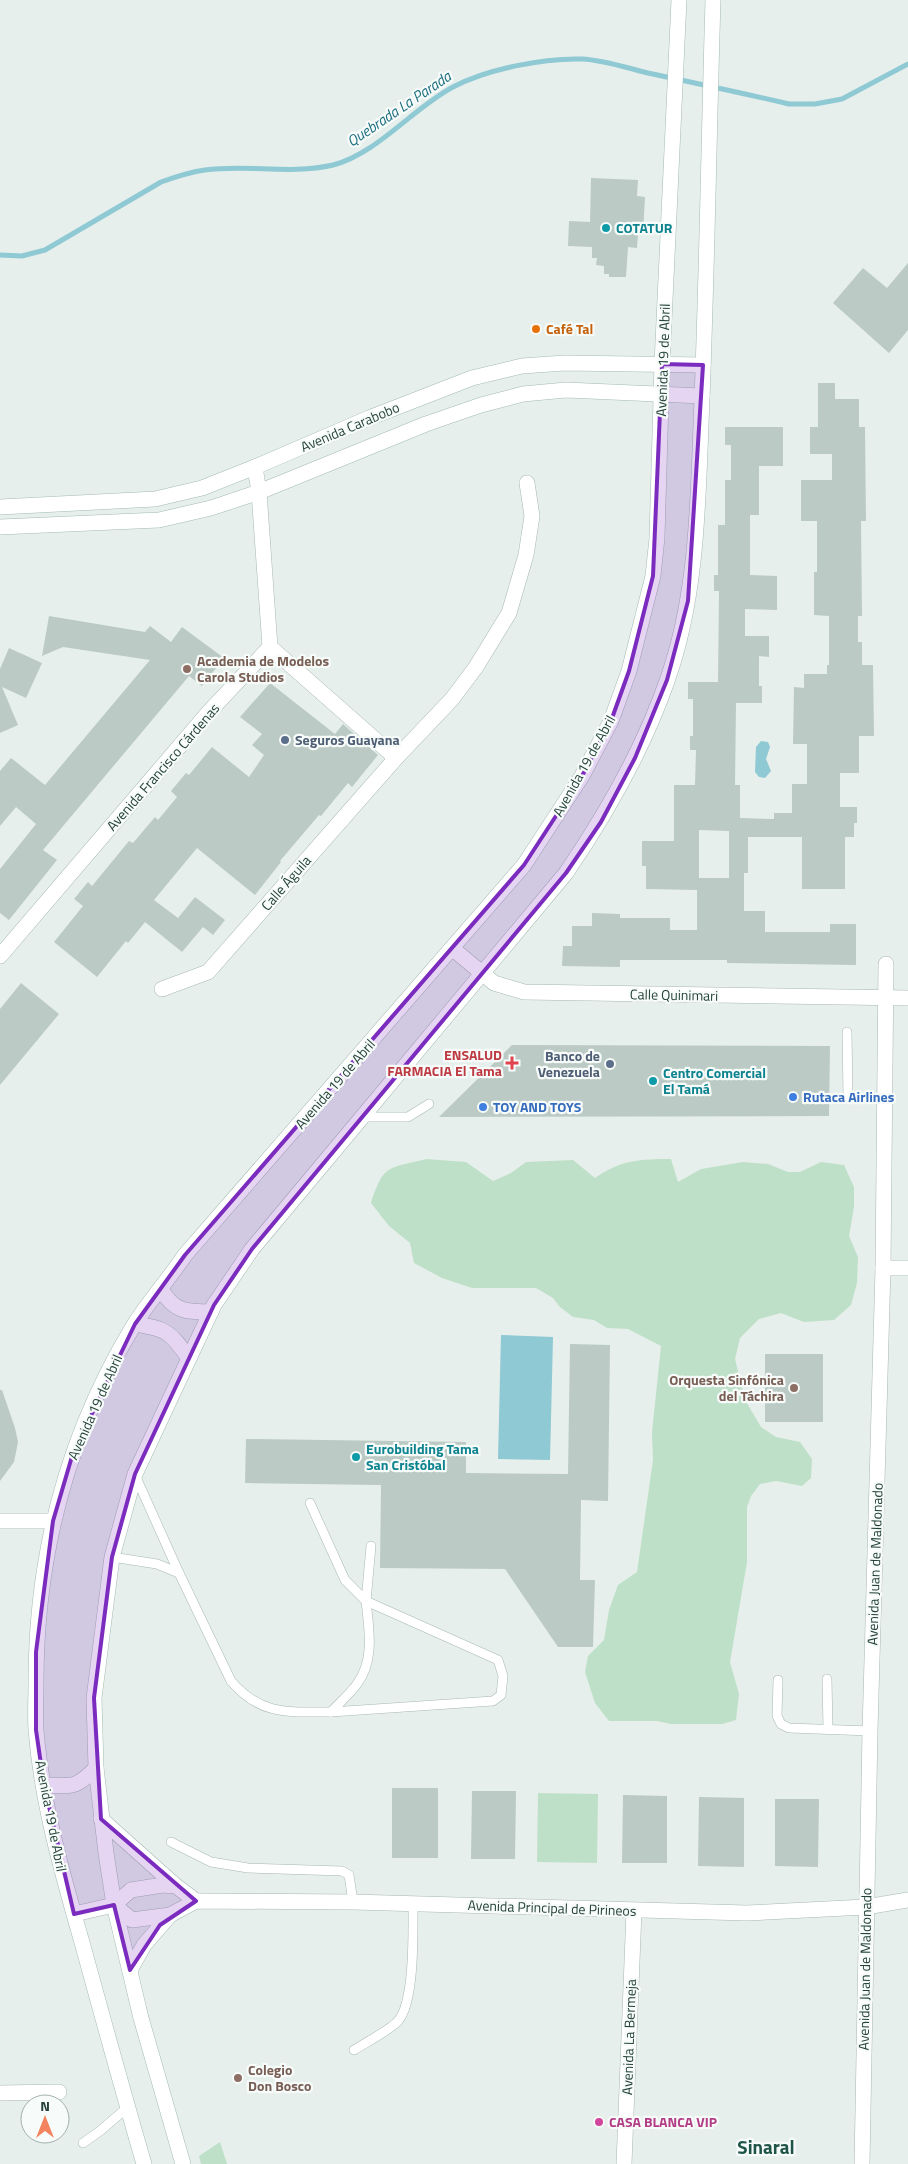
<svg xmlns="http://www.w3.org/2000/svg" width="908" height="2164" font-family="'Titillium Web',sans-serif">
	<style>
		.green { fill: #bfe0c8 }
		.water { fill: #8ec9d4 }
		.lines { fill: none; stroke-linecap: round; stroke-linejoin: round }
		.stream { stroke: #8ec9d4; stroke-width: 5 }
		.building { fill: #bbcac4; fill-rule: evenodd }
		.lane-casing { stroke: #a8b8b2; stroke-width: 10 }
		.street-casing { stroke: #a8b8b2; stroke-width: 16 }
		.secondary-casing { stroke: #a4bbb3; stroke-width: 16 }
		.lane { stroke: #fff; stroke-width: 9 }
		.street { stroke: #fff; stroke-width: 15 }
		.secondary { stroke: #fff; stroke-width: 15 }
		.marked { fill: #7b2cbf; fill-opacity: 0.2; stroke: #7b2cbf; stroke-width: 4; stroke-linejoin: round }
		.culture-dot { fill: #0f9aa8; stroke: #f7fbf9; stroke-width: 2 }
		.food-dot { fill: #e8710a; stroke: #f7fbf9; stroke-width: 2 }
		.education-dot { fill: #8d6e63; stroke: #f7fbf9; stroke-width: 2 }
		.service-dot { fill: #5c6f8a; stroke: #f7fbf9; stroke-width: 2 }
		.health-dot { fill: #e0444e; stroke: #f7fbf9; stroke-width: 2 }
		.shop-dot { fill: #3f7fe0; stroke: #f7fbf9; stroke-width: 2 }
		.hotel-dot { fill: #d1479c; stroke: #f7fbf9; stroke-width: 2 }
		.labels { text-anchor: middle; stroke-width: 4.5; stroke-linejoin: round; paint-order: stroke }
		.culture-label { font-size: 14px; font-weight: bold; fill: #0d838f; stroke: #f7fbf9; text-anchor: start }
		.food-label { font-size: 14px; font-weight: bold; fill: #c56008; stroke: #f7fbf9; text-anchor: start }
		.street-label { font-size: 14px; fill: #24423a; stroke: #f7fbf9 }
		.education-label { font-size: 14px; font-weight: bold; fill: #785e54; stroke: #f7fbf9; text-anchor: start }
		.service-label { font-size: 14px; font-weight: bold; fill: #4e5e75; stroke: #f7fbf9; text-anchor: start }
		.health-label { font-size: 14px; font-weight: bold; fill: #be3a42; stroke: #f7fbf9; text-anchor: end }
		.shop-label { font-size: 14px; font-weight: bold; fill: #366cbe; stroke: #f7fbf9; text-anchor: start }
		.hotel-label { font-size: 14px; font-weight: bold; fill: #b23c85; stroke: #f7fbf9; text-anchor: start }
		.water-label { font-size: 15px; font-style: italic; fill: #1c6f80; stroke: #f7fbf9 }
		.district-label { font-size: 19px; font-weight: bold; fill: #1f5548; stroke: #f7fbf9 }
	</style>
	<rect width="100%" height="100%" fill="#e6efeb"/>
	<g class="green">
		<path d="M426,1159L466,1162L493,1181L511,1173L526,1162L573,1160L595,1178C621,1160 640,1159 671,1159L678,1182L701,1169L743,1162L768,1164L788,1172H800L821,1162L844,1165L854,1187V1207L849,1236L858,1257L857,1283L851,1305L834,1320L804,1322L781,1313L759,1319L740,1338L735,1359L745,1400L761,1427L776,1437L800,1442L812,1459L811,1478L802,1486L776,1481L760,1484L751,1496L747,1507V1562L730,1662L739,1694L736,1720L722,1724H671L657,1721H609L595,1703L585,1672L588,1656L604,1640L609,1610L618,1585L637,1572L653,1460L652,1432L661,1346L628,1329L607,1328L594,1320L573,1317L560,1307L553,1298L536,1288H472L442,1278L414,1263L410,1243L389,1226L371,1203C384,1163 388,1169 426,1159Z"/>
		<path d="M538,1793L598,1794L597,1863L537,1862Z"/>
		<path d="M220,2142L227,2164H201L199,2156Z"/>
	</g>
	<g class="water">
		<path d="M761,741L768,742L770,747L766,759L771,771L765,778L759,777L755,772L756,747Z"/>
		<path d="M501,1335L553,1337L550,1460L498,1459Z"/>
	</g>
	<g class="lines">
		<path class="stream" d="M0,255L22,256L45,250L161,182C175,177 190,172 205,170C247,164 291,175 333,165C378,153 413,108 453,87C487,69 543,58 582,59C604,60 627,68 648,73C695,83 742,93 789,104H815L842,99L908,64"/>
	</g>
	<g class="building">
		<path d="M591,178L638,180L637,196L645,197L643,234H638L637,248L628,247L626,277H609V274H604V266L596,265L597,258H592V247L568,246L569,221L590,222Z"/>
		<path d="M908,263V330L889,353L833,303L863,268L887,288Z"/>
		<path d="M818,383H835V399H859V427H865L866,521H861L862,616H858V642H862V665H873L874,736H859V773H840V807H857V823H854V837H845V889H802V837H748V873H744V911H765V932H830V924H856V965L727,963V960H620V967L562,966L563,946H572V926H592V913L620,914V918H670V930H697V890L646,889V866H642V841H674V785H695L696,750H690V736H693V699H688V682H718L719,591H714V575H718V525H725V480H731V445H725V427H783V466H759V515H750V575L777,576V610L745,609V636H769V657L759,656V686H762V703H736L735,785H740V818L774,819V813H792V784H807V744H793L794,687L804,688V674H827V665H829V616L814,615V572H817V521H801V480H832V454H810V427H818ZM699,830L729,831V878H699Z"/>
		<path d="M49,616L145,632L150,626L171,642L182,627L224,658L202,686L189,676L43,850L57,860L9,920L0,913V869L36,824L16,807L0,826V771L11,758L45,785L150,660L63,647L42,656Z"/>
		<path d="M9,648L42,663L26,698L2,687L18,725L0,733V669Z"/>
		<path d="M270,683L335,734L343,724L378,755L352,787L348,783L321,816L319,815L280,861L281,862L255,895L197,848L154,900L178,918L195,897L225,920L213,935L203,927L182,952L145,922L128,943L126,941L97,977L54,942L83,906L74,899L88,882L92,886L129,841L133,843L155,817L158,820L177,797L171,791L186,773L189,775L212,747L249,777L264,755L252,745L262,734L240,717Z"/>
		<path d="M21,983L59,1014L0,1085V1009Z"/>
		<path d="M512,1045L830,1046L829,1116L439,1117Z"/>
		<path d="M570,1344L610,1345L608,1501L581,1500L580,1580H595L593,1647H558L505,1569L380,1568L381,1485L245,1483L246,1439L466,1442V1473L568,1474Z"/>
		<rect x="765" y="1354" width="58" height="68"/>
		<path d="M0,1390H2L15,1428L18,1442L14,1462L0,1481Z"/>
		<rect x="392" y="1788" width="46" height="70"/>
		<path d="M472,1791H516L515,1859H471Z"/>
		<path d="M623,1795L667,1796V1863H622Z"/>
		<path d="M699,1797L744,1798V1867L698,1866Z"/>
		<path d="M775,1799H819L818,1867L775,1866Z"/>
	</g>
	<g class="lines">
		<defs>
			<g id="lane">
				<path d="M847,1032L848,1096"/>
				<path d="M362,1117H408L429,1104"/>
				<path d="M135,1475L179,1573L231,1681C261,1716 289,1712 331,1712"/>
				<path d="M310,1503L345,1580L366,1601L371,1546"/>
				<path d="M112,1557L157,1564L179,1573"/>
				<path d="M366,1601L498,1660L503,1676L501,1695L493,1701L331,1712C339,1703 350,1694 357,1684C375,1660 369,1629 366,1601Z"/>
				<path d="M827,1679L828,1729"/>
				<path d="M778,1680L777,1716L781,1724L789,1728L870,1731"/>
				<path d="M171,1842L211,1862L248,1868L342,1871L349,1875L353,1902"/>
				<path d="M354,2050C365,2043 390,2030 398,2021C415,2002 413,1930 413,1904"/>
				<path d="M83,2143L100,2131L128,2107"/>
			</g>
			<g id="street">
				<path d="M270,647L396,758"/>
				<path d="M453,949L494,983L524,992L908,998"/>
				<path d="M0,956L208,713L270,647L259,492L255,467"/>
				<path d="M162,989L208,972L396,758L452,699L476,667L509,613L526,555L532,516L527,483"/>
				<path d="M883,1268H908"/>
				<path d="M0,1521H53"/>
				<path d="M114,1905L132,1920L170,1915L196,1901L353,1902L747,1913L866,1907L908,1900"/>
				<path d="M74,1914L114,1905L131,1890L163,1885L176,1886L196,1901"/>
				<path d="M0,2093L59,2092"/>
				<path d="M624,2164L634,1911"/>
				<path d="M862,2164L870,1731L883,1268L886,964"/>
			</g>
			<g id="secondary">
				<path d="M0,507L155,499L202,488L255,467L369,418L472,378L522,366L565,363L703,365"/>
				<path d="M0,527L159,520L211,508L259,492L426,424L481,405L523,394L566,390L702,396"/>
				<path d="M161,1289C174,1312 186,1312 211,1312"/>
				<path d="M135,1324C167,1329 169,1331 188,1357"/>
				<path d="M44,1785C73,1786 75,1789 96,1768"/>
				<path d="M101,1819L176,1886"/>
				<path d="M130,1970L144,1945L170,1915"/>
				<path d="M144,2164C123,2092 103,2019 83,1946C63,1876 42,1804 36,1730C35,1715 36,1698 36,1682C36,1555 68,1434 134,1325C149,1301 169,1279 185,1255L524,865L582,776L611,721L629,671L653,576L657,538L662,364L679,0"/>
				<path d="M183,2164L141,2018L114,1905L106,1853L96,1768L94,1698L112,1557L135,1474L214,1305L252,1249L566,873C607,813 643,750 667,681C699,592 698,492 702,399C707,266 709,133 713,0"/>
			</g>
		</defs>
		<use href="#lane" class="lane-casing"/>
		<use href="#street" class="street-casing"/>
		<use href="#secondary" class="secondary-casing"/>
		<use href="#lane" class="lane"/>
		<use href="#street" class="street"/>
		<use href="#secondary" class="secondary"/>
	</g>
	<path class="marked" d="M662,364L703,365L688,601L667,680L635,758L601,822L566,873L252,1249L214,1305L135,1474L112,1557L94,1698L101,1819L196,1901L160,1925L130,1970L114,1905L74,1914L44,1785L36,1730V1652L53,1521L73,1453L135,1324L185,1255L524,865L582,776L611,721L629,671L653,576Z"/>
	<g class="culture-dot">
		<circle cx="606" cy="228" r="5"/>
		<circle cx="653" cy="1081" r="5"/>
		<circle cx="356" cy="1457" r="5"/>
	</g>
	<circle class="food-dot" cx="536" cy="329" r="5"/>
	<g class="education-dot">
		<circle cx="187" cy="669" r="5"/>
		<circle cx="794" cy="1388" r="5"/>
		<circle cx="238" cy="2078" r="5"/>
	</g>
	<g class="service-dot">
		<circle cx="285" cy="740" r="5"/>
		<circle cx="610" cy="1064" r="5"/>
	</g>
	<path class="health-dot" d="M509.5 1055.5h5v5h5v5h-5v5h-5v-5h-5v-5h5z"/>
	<g class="shop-dot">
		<circle cx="793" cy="1097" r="5"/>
		<circle cx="483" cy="1107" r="5"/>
	</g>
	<circle class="hotel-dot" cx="599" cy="2122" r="5"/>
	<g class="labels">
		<g class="culture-label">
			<text x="616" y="233">COTATUR</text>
			<text x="663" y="1078">Centro Comercial<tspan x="663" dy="16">El Tamá</tspan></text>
			<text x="366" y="1454">Eurobuilding Tama<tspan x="366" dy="16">San Cristóbal</tspan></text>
		</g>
		<g class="food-label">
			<text x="546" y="334">Café Tal</text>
		</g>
		<g class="street-label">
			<text transform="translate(663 360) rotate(-88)" y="5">Avenida 19 de Abril</text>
			<text transform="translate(350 427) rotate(-23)" y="5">Avenida Carabobo</text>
			<text transform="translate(584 766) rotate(-61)" y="5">Avenida 19 de Abril</text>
			<text transform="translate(163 767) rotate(-49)" y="5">Avenida Francisco Cárdenas</text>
			<text transform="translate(286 883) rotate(-49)" y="5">Calle Águila</text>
			<text transform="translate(674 995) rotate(1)" y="5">Calle Quinimari</text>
			<text transform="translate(335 1084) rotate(-49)" y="5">Avenida 19 de Abril</text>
			<text transform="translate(95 1407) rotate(-66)" y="5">Avenida 19 de Abril</text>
			<text transform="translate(875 1564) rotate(-88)" y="5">Avenida Juan de Maldonado</text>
			<text transform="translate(51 1816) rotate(79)" y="5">Avenida 19 de Abril</text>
			<text transform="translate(552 1908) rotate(2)" y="5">Avenida Principal de Pirineos</text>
			<text transform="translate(865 1969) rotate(-89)" y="5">Avenida Juan de Maldonado</text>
			<text transform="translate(629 2037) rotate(-88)" y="5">Avenida La Bermeja</text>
		</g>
		<g class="education-label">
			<text x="197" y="666">Academia de Modelos<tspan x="197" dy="16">Carola Studios</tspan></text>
			<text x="784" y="1385" text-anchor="end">Orquesta Sinfónica<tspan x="784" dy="16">del Táchira</tspan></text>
			<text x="248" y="2075">Colegio<tspan x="248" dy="16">Don Bosco</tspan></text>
		</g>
		<g class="service-label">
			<text x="295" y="745">Seguros Guayana</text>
			<text x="600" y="1061" text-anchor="end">Banco de<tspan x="600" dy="16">Venezuela</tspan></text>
		</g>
		<g class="health-label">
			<text x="502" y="1060">ENSALUD<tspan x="502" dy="16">FARMACIA El Tama</tspan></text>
		</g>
		<g class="shop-label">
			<text x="803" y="1102">Rutaca Airlines</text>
			<text x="493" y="1112">TOY AND TOYS</text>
		</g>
		<g class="hotel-label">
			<text x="609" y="2127">CASA BLANCA VIP</text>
		</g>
		<g class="water-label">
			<text transform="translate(399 109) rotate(-34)" y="5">Quebrada La Parada</text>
		</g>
		<g class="district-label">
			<text x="766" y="2154">Sinaral</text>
		</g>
	</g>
	<g transform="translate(45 2119)"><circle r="24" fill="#f7fbf9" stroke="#a3b1ad"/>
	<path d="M0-4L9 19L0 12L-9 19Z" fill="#f4845f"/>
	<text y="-8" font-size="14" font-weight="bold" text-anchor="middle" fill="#24423a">N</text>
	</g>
</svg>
